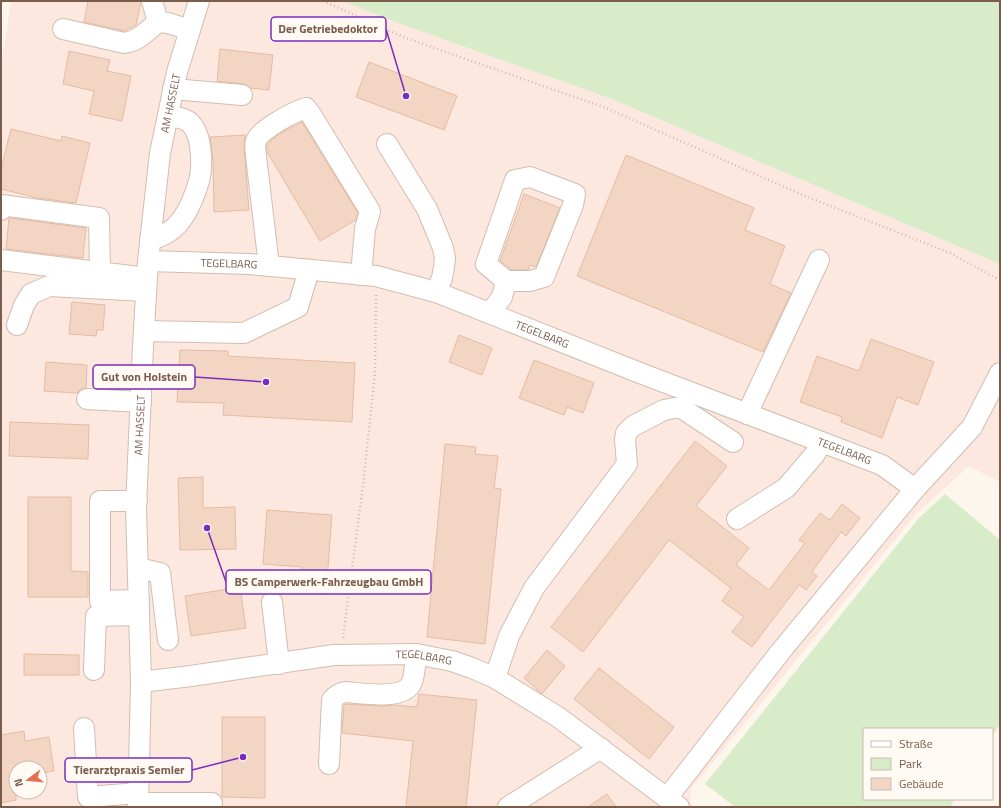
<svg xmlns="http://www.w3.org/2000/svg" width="1001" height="808" font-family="'Titillium Web',sans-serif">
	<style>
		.commercial { fill: #fde8e0; fill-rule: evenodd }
		.green { fill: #d8ecc9 }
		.building { fill: #f3d5c3; stroke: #e6bba3 }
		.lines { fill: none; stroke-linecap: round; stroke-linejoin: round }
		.minor-casing { stroke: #d1beb0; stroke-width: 22 }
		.path { stroke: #d9b8a5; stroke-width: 2.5; stroke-dasharray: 1 3; stroke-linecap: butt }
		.minor { stroke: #fff; stroke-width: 20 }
		.labels { text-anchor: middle; stroke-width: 4; stroke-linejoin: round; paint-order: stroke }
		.street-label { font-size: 11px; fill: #7a5c4d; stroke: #fffaf3 }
		.leader { fill: none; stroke: #7b2cbf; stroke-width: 1.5 }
		.callout-dot { fill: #7b2cbf; stroke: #fffaf3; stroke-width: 1.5 }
		.callout { fill: #fffaf3; stroke: #7b2cbf; stroke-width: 1.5 }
		.callout-label { font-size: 12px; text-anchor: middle; font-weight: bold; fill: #7a5c4d }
	</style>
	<rect width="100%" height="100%" fill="#fdf6ec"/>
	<path class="commercial" d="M11,1H342L403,25L609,98L1000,264V482L969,466L916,514L691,789L690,800L692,807H1V68ZM16,768H40V792H16Z"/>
	<g class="green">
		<path d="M342,1H1000V264L609,98L403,25Z"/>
		<path d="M945,494L1000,540V724L992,737V729H864V799H955L950,807H735L705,784L918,519Z"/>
	</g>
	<g class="building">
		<path d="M88,1H141L136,25L124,31L84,22Z"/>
		<path d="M220,49L273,55L269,90L250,88L243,84L217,81Z"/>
		<path d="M69,51L110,60L107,71L131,76L122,121L89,114L94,91L63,84Z"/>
		<path d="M369,62L457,96L444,130L356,97Z"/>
		<path d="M302,122L358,213L356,220L320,241L267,152V146L271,140L284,131Z"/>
		<path d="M11,129L61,141L62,136L90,143L76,203L38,198L1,189V169Z"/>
		<path d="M245,135L244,147L249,210L214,212L213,159L210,137Z"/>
		<path d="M626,155L754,208L745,230L785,246L770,284L791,293L763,352L577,276Z"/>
		<path d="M524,194L560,208L536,267L530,265L528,270H512L500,261Z"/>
		<path d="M9,218L86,228L83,258L6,249Z"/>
		<path d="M72,302L105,305L103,330H97L96,336L69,334Z"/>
		<path d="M459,335L492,348L482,375L449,362Z"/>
		<path d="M871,339L934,362L918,405L897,397L882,438L841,422L842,417L800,402L817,356L859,371Z"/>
		<path d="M180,350L228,351V356L355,363L352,422L223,415L224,403L177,402Z"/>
		<path d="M534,360L594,383L583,413L567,407L564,415L519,398Z"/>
		<path d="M46,362L87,365L86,388L81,389L77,393L44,391Z"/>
		<path d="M10,422L89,425L88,459L9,456Z"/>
		<path d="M695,441L727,466L696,506L749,548L736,565L769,590L805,543L799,540L820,513L830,520L842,504L860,518L846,536L841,532L812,572L817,576L806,590L799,585L752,647L732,632L744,617L722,601L731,588L669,540L583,652L551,627Z"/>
		<path d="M445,444L476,447L475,454L498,456L494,488L501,489L485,644L427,637Z"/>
		<path d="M203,477V508L235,507L236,549L180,550L178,478Z"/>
		<path d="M28,497H71V571L88,572V597H28Z"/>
		<path d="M267,510L332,515L326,594L300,592L302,567L263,564Z"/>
		<path d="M240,587L246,628L191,636L185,596Z"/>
		<path d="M547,650L565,666L542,694L524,678Z"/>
		<path d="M24,654L79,655V675H24Z"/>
		<path d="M599,668L674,727L649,759L574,699Z"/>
		<path d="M419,694L477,700L466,807H406L413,741L342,733L344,704L382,706L395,705L417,707Z"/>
		<path d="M222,717H265V798L222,797Z"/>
		<path d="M24,731L25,741L49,737L54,771L40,773V768H16V800L1,803V735Z"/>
		<path d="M607,794L616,807H588Z"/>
	</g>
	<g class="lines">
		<defs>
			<g id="minor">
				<path d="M152,1L158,22"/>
				<path d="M63,29L124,43C141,40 145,32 158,22L168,23L190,30"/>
				<path d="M173,89L242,95"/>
				<path d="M387,144L427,209L443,248L445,258L444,267L442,278L436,292"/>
				<path d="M1,210V205L99,218L100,272"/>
				<path d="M150,240C157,238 165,235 170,231C185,221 194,198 199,181C203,166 202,135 191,124C185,117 176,118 168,116"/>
				<path d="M1,260L147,278"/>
				<path id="s1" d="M148,261L249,264L376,276L436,292L640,373L882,465L915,489"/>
				<path d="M269,266L256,156C256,152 254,145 256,141C259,130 295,111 306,108L310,113L370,211L365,229L361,275"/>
				<path d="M490,313L502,297L506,281L486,264L515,180L530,177L575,194L573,205L544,277L530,281H506"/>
				<path d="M17,325L24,305L31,294L49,286L146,291"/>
				<path d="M144,331L244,333L298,307L309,270"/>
				<path d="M87,399L141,402"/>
				<path d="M747,414L819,260"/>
				<path d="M137,501H100V601L139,600"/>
				<path d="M737,519L786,488L815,454L821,442"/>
				<path d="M138,568L160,573L168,640"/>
				<path d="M272,602L279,664"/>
				<path d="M94,670L96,616L139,615"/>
				<path d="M495,678L509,636L534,588L627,464L625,440L626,433L633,426L664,410L674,408H681L686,411L733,442"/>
				<path id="s2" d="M141,682L191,676L334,655L416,654L452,661L472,668L495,678L558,717L679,807"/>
				<path d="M84,728L88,797L138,793"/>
				<path d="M329,764L332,700C336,695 339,693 345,692C361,693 405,701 412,682C415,674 415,663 416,654"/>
				<path d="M667,798L781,651L915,489L972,427L1000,373"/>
				<path d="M138,803H212"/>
				<path id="s3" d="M138,807L141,682L136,507L143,346L148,261L160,153L177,72L199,1"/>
				<path d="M508,807L601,748"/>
			</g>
		</defs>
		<use href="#minor" class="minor-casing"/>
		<g class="path">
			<path d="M323,1L406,38L606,108L805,196L950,253L1000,280"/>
			<path d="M343,638L363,485L375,373L376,293"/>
		</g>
		<use href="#minor" class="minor"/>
	</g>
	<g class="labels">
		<g class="street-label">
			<text dy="4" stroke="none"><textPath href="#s3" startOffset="706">AM HASSELT</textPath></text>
			<text dy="4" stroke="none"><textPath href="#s1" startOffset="81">TEGELBARG</textPath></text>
			<text dy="4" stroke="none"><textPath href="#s1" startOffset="405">TEGELBARG</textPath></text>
			<text dy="4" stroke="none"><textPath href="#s3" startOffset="382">AM HASSELT</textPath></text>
			<text dy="4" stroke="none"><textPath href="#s1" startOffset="729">TEGELBARG</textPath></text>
			<text dy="4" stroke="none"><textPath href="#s2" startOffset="285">TEGELBARG</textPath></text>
		</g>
	</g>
	<path class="leader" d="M406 96L386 29M266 382L195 377M207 528L226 582M243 757L192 770"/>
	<g class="callout-dot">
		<circle cx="406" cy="96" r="4"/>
		<circle cx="266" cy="382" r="4"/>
		<circle cx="207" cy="528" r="4"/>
		<circle cx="243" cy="757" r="4"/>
	</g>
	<g class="callout">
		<rect x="271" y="17" width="115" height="24" rx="4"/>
		<rect x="93" y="365" width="102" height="24" rx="4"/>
		<rect x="226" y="570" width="205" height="24" rx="4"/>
		<rect x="65" y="758" width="127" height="24" rx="4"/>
	</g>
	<g class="callout-label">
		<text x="328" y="33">Der Getriebedoktor</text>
		<text x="144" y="381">Gut von Holstein</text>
		<text x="329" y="586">BS Camperwerk-Fahrzeugbau GmbH</text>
		<text x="129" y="774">Tierarztpraxis Semler</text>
	</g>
	<rect width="1001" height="808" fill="none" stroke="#7a5c4d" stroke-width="4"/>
	<rect x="863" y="728" width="130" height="72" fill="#fffaf3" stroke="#cabbb1"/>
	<rect x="871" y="741" width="20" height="6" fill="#ffffff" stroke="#cabbb1"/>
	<text x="899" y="748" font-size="12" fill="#7a5c4d">Straße</text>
	<rect x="871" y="758" width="20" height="12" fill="#d8ecc9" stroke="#cabbb1"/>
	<text x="899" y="768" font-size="12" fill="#7a5c4d">Park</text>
	<rect x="871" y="778" width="20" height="12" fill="#f3d5c3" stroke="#cabbb1"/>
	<text x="899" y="788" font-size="12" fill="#7a5c4d">Gebäude</text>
	<g transform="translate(28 780) rotate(254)"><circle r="19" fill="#fffaf3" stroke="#cabbb1"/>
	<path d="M0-3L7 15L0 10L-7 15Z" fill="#e76f51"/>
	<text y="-6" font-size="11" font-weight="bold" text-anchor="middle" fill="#7a5c4d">N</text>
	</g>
</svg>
